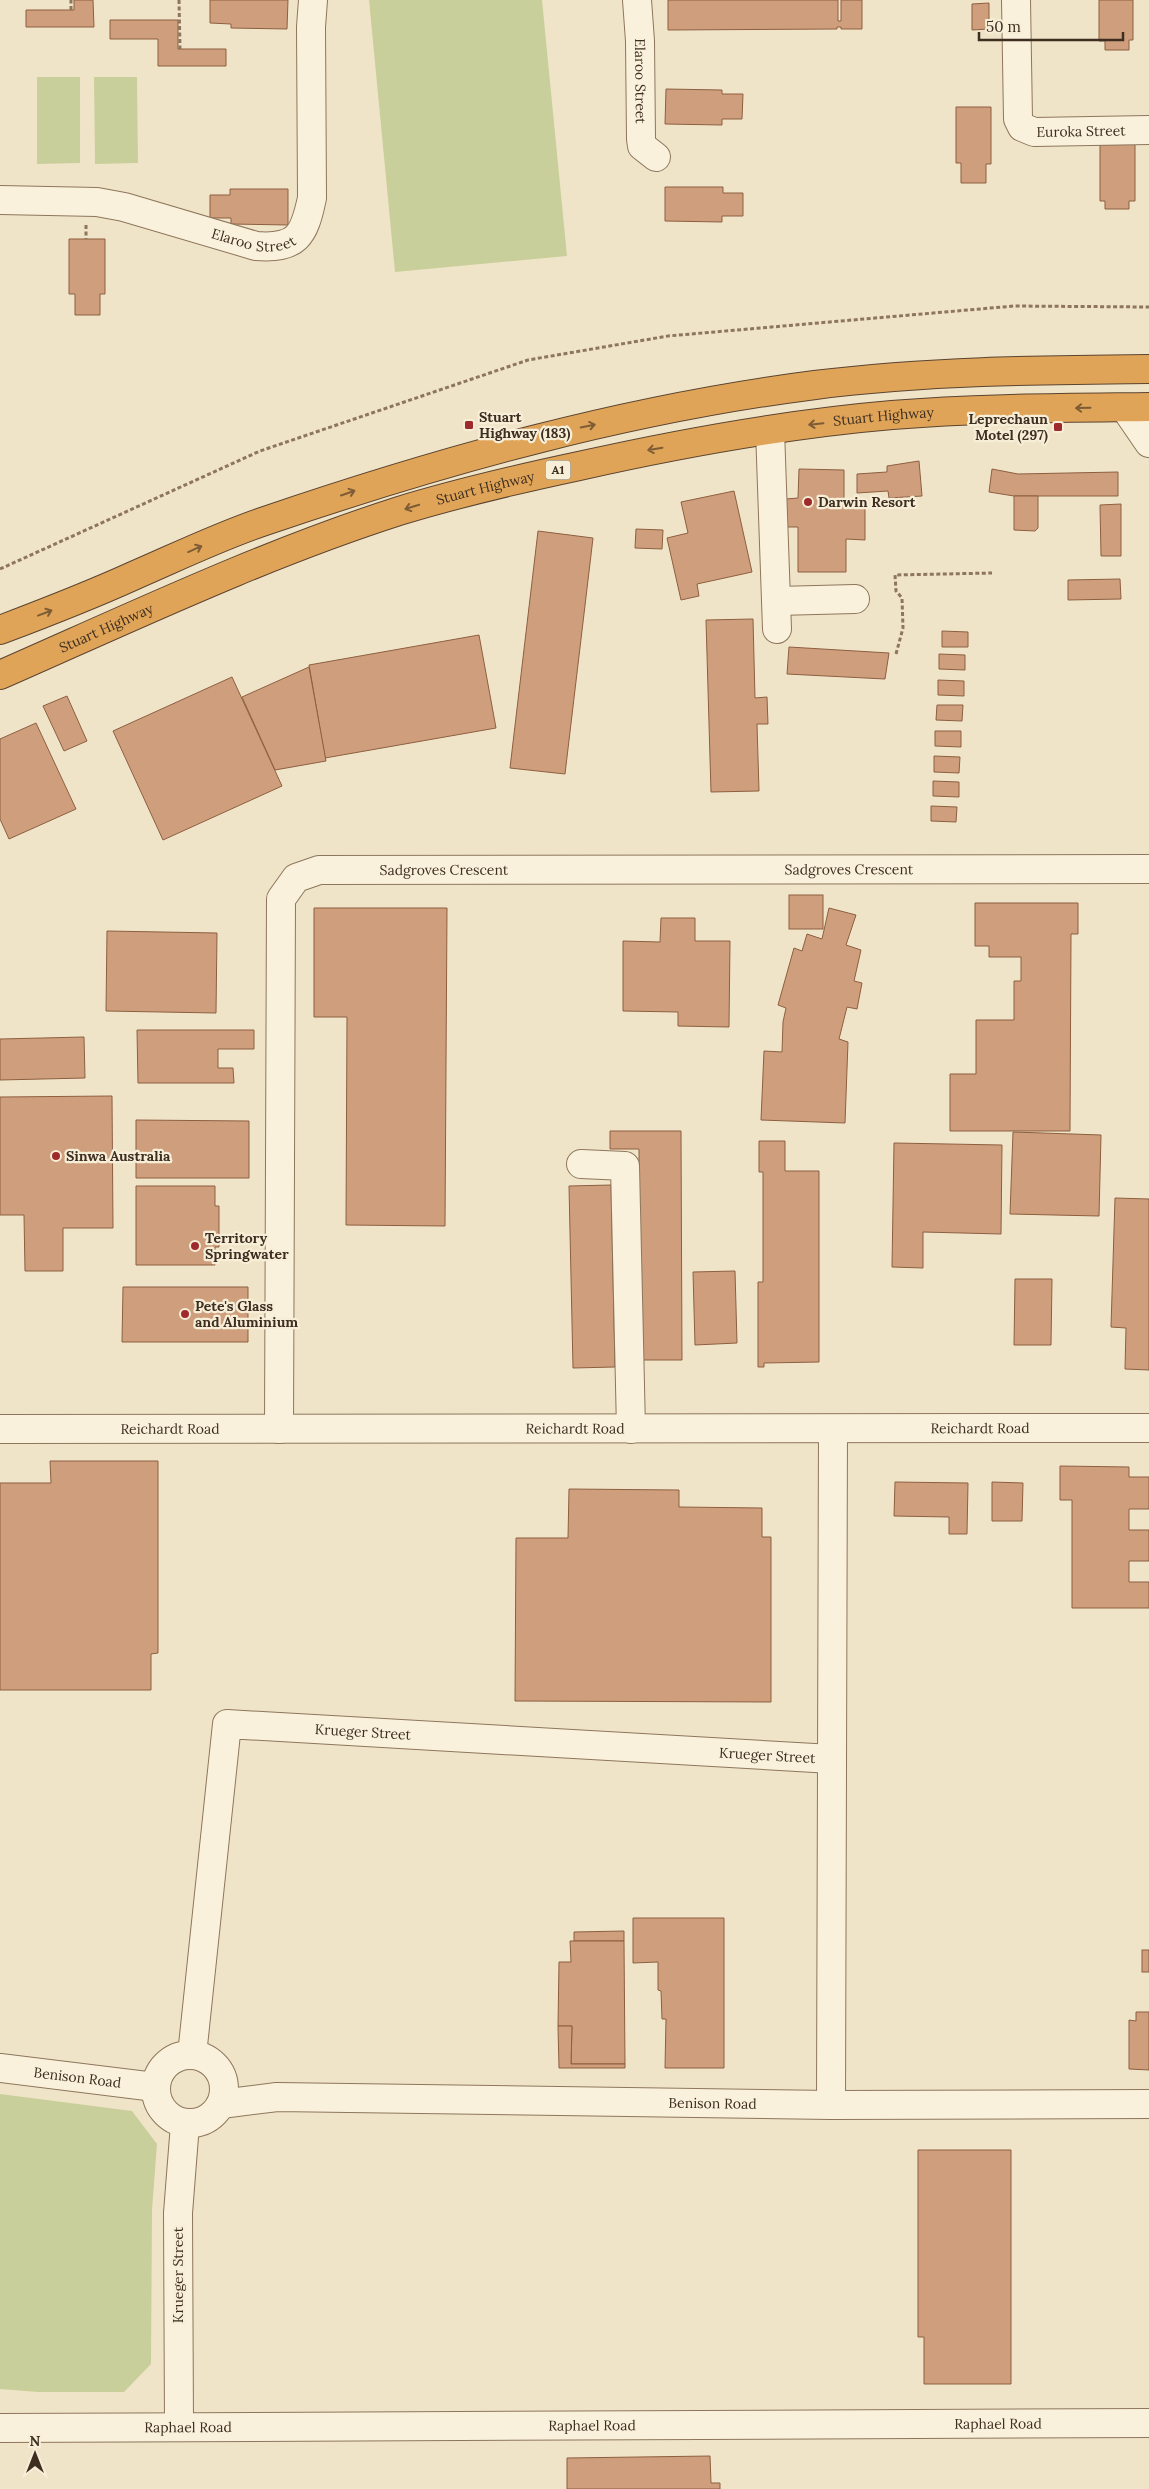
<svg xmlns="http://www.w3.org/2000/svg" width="1149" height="2489" font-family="Lora,serif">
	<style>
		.green { fill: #c9cf9b }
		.building { fill: #cf9f7d; stroke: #8d5f41 }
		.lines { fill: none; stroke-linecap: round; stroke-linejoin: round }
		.minor-casing { stroke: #8d765c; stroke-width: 30 }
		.highway-casing { stroke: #5b4430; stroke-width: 30 }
		.path { stroke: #8d765c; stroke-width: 3; stroke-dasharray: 4 2.5; stroke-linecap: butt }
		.minor { stroke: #faf1dc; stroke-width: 28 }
		.highway { stroke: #e0a458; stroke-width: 28 }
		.oneway { stroke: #7e5d36 }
		.poi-dot { fill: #9e2a2b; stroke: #f7eed8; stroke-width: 2 }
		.labels { text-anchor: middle; stroke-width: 4.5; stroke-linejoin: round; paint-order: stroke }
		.shield { fill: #f7eed8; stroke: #756857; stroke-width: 1 }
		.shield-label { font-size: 12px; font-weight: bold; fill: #3d2e20 }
		.street-label { font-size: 14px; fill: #3d2e20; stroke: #f7eed8 }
		.poi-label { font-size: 14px; font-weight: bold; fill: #3d2e20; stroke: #f7eed8; text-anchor: start }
	</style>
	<rect width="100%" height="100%" fill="#f0e4c8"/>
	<g class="green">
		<path d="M369,0H542L567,256L395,272Z"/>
		<path d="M37,77H80V163L37,164Z"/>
		<path d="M94,77H137L138,163L95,164Z"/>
		<path d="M0,2094L132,2111L157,2144L152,2210L151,2364L124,2392H38L0,2389Z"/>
	</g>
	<g class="building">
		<path d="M74,0H93L94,27H26V10H74Z"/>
		<path d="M210,0H288L287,29L231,28V24L210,23Z"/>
		<path d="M668,0H838V21H841V0H862V29H841V27H837V29L668,30Z"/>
		<path d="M1099,0H1133V40H1129V50H1105V41H1099Z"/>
		<path d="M989,3V29L972,30V4Z"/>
		<path d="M110,20H178V49H226V66H158V39H110Z"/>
		<path d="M666,89L722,90V94H743L742,119H722V125L665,124Z"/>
		<path d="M956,107H991V164H986V183H961V163H956Z"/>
		<path d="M1100,144H1135V201H1129V209H1105V201H1100Z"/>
		<path d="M665,187H723V193H743V216H722V222L665,221Z"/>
		<path d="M230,189H288V225L231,224V218H210V195H230Z"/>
		<path d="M69,239H105V294H100V315H75V294H69Z"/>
		<path d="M919,461L922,496L889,498L888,491L857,493V474L887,472V466Z"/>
		<path d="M799,469L844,470V504H865V540L846,539V572H798V527H785L786,499L798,498Z"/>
		<path d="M992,469L1018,474L1118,472V496H1014L989,492Z"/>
		<path d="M734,491L752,572L697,584L699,596L681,600L667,538L688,533L681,502Z"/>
		<path d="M1014,496H1038V528L1035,531L1014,530Z"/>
		<path d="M1121,504V556H1101L1100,505Z"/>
		<path d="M636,529L663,530L662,549L635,548Z"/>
		<path d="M538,531L593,538L565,774L510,768Z"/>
		<path d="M1120,579L1121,599L1068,600V580Z"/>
		<path d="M753,619L755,698L767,697L768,724H757L759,791L711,792L706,620Z"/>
		<path d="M942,631L968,632V647H942Z"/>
		<path d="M479,635L496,728L325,758L309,665Z"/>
		<path d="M789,647L889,653L885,679L787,674Z"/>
		<path d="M939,654L965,655V670L939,669Z"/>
		<path d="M309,667L326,761L275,770L242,697Z"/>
		<path d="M232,677L282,786L163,840L113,731Z"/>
		<path d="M938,680L964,681V696L938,695Z"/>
		<path d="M67,696L87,741L64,751L43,706Z"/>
		<path d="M937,705H963L962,721L936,720Z"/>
		<path d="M36,723L76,809L9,839L0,819V739Z"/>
		<path d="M935,731H961V747L935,746Z"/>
		<path d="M934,756L960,757L959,773L934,772Z"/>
		<path d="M933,781L959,782V797L933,796Z"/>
		<path d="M931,806L957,807L956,822L931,821Z"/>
		<rect x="789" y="895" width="34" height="34"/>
		<path d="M975,903H1078V934H1071L1070,1131H950V1074H976V1020H1014V981H1021V957H989V946H975Z"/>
		<path d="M314,908H447L445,1226L346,1225L347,1017H314Z"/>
		<path d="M829,908L856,915L846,945L861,950L854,981L862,983L857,1009L847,1007L839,1039L848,1042L845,1123L761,1120L764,1051L782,1052L783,1022L786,1008L778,1005L794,948L802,951L807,934L822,939Z"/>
		<path d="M661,918H695V941H730L729,1027L678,1026V1012L623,1011V941L660,942Z"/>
		<path d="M107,931L217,933L216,1013L106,1011Z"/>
		<path d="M137,1030H254V1049H218V1068H233L234,1083H138Z"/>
		<path d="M84,1037L85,1078L0,1080V1039Z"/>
		<path d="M112,1096L113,1228H63V1271H25L24,1215H0V1097Z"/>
		<path d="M136,1120L249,1121V1178H136Z"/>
		<path d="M610,1131H681L682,1360H640L639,1149H610Z"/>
		<path d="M1013,1132L1101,1135L1099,1216L1010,1214Z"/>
		<path d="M759,1141H785V1171H819V1362L764,1363V1367H758V1282H763V1172H759Z"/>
		<path d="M894,1143L1002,1145L1001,1234L923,1232V1268L892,1267Z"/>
		<path d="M611,1185L615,1367L573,1368L569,1186Z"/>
		<path d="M136,1186H215V1206H219V1247H215V1265H136Z"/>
		<path d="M1115,1198L1149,1199V1370L1125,1369L1126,1328L1111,1327Z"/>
		<path d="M735,1271L737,1343L695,1345L693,1272Z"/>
		<path d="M1015,1279H1052L1051,1345H1014Z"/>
		<path d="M123,1287H248V1342H122Z"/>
		<path d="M50,1461H158V1653L151,1654V1690H0V1483H51Z"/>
		<path d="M1060,1466L1129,1467V1477H1149V1509H1129V1530H1149V1561H1129V1582H1149V1608H1072V1500H1060Z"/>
		<path d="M895,1482L968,1483L967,1534H949V1517L894,1516Z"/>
		<path d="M992,1482L1023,1483L1022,1521H992Z"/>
		<path d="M569,1489L679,1490V1507L762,1508V1537H771V1702L515,1701L516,1538H568Z"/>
		<path d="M633,1918H724V2068H665L666,2019H662L661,1991L658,1990V1962L633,1963Z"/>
		<path d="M624,1931V1941H574V1932Z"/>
		<path d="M570,1941H624L625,2064H571L572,2026H558L559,1962H571Z"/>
		<rect x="1142" y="1950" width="7" height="22"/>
		<path d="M1136,2012H1149V2070L1129,2069V2020L1136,2021Z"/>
		<path d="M558,2026H572L571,2064H625V2068H559Z"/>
		<path d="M918,2150H1011V2384H924V2337H918Z"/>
		<path d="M710,2456L711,2483H720V2489H567V2458Z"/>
	</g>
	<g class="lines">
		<defs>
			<g id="minor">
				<path id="s1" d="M637,0L640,41L641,139L642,146L656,157"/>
				<path id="s2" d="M1016,0L1018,119L1022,127L1034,132L1149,130"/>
				<path id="s3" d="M0,200L97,202L124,207L256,246C297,249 304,236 312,198L311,27L313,0"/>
				<path d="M1125,408L1149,443"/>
				<path d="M770,430L777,629"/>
				<path d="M777,601L855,599"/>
				<path d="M581,1164L625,1166L631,1429"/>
				<path id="s4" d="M0,1429L1149,1428"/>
				<path id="s5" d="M279,1429L281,899L296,878L319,870L1149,869"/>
				<circle cx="190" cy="2089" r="34"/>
				<path id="s6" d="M192,2055L227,1724L832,1759"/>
				<path id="s7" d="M0,2068L155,2087"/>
				<path id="s8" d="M221,2104L277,2097L831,2105L1149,2104"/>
				<path d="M831,2105L833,1429"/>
				<path d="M179,2426L178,2213L185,2124"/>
				<path id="s9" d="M0,2428L1149,2423"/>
			</g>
			<g id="highway">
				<path d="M0,630C45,613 89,596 133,576C177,557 220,536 265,521C444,460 627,409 815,385C926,371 1038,370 1149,369"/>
				<path id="s10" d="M0,675C132,617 262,555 399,511C458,493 518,479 579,466C682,443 786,424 892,415C977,408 1063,408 1149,407"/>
			</g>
		</defs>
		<use href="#minor" class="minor-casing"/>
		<use href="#highway" class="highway-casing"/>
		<g class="path">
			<path d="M179,0L180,49"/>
			<path d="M71,10V0"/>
			<path d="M86,225V239"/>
			<path d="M0,569L260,451L528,360L668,336L1014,306L1149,307"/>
			<path d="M896,654L903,628L902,598L896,591L895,575L992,573"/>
		</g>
		<use href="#minor" class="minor"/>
		<use href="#highway" class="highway"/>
	</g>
	<defs><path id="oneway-shaft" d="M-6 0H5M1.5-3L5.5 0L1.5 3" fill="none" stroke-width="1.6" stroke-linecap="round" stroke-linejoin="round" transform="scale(1.25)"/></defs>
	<g class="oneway">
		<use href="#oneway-shaft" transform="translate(1083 408) rotate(179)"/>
		<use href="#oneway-shaft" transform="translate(816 424) rotate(174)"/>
		<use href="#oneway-shaft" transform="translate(588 426) rotate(-12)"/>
		<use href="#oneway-shaft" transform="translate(655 449) rotate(170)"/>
		<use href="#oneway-shaft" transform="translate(348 493) rotate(-19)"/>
		<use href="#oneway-shaft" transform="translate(412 507) rotate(163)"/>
		<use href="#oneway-shaft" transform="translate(195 549) rotate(-24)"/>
		<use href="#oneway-shaft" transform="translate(45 613) rotate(-21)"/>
	</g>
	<g class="poi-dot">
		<rect x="464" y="420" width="10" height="10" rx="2.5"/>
		<rect x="1053" y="422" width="10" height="10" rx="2.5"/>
		<circle cx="808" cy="502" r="5"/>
		<circle cx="56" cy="1156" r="5"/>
		<circle cx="195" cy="1246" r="5"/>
		<circle cx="185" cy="1314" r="5"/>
	</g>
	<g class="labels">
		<rect class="shield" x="545.5" y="460.5" width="25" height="19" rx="4"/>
		<g class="shield-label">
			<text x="558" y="474">A1</text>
		</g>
		<g class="street-label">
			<text dy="5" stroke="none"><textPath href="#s1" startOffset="81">Elaroo Street</textPath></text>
			<text dy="5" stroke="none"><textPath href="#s2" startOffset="188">Euroka Street</textPath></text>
			<text dy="5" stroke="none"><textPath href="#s3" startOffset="259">Elaroo Street</textPath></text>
			<text dy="5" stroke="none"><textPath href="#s10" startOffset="926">Stuart Highway</textPath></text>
			<text dy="5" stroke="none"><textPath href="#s10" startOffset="521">Stuart Highway</textPath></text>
			<text dy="5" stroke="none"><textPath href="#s10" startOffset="116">Stuart Highway</textPath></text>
			<text dy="5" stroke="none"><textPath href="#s5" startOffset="705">Sadgroves Crescent</textPath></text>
			<text dy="5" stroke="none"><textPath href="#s5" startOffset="1110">Sadgroves Crescent</textPath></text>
			<text dy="5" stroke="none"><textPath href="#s4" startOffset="170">Reichardt Road</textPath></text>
			<text dy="5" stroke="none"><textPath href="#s4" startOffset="575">Reichardt Road</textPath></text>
			<text dy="5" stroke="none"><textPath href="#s4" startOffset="980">Reichardt Road</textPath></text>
			<text dy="5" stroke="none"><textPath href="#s6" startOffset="469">Krueger Street</textPath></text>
			<text dy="5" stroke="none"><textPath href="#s6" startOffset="874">Krueger Street</textPath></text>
			<text dy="5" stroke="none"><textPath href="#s7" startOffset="78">Benison Road</textPath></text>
			<text dy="5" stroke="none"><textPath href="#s8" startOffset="492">Benison Road</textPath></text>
			<text transform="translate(178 2275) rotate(-90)" y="5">Krueger Street</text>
			<text dy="5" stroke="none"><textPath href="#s9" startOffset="998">Raphael Road</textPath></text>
			<text dy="5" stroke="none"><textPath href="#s9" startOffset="592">Raphael Road</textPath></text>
			<text dy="5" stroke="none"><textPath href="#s9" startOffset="188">Raphael Road</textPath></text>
		</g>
		<g class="poi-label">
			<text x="479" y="422">Stuart<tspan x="479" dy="16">Highway (183)</tspan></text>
			<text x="1048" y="424" text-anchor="end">Leprechaun<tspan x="1048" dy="16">Motel (297)</tspan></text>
			<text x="818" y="507">Darwin Resort</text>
			<text x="66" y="1161">Sinwa Australia</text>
			<text x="205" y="1243">Territory<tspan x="205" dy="16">Springwater</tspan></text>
			<text x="195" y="1311">Pete's Glass<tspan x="195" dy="16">and Aluminium</tspan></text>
		</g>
	</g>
	<g transform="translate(35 2454)" stroke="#f7eed8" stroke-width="4" paint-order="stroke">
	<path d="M0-4L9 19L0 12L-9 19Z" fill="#3d2e20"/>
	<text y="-8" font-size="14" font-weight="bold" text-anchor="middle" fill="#3d2e20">N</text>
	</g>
	<path d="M979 32v8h144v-8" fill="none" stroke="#3d2e20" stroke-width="2.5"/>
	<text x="986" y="32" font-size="15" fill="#3d2e20" stroke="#f7eed8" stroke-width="4" paint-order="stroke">50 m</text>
</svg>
